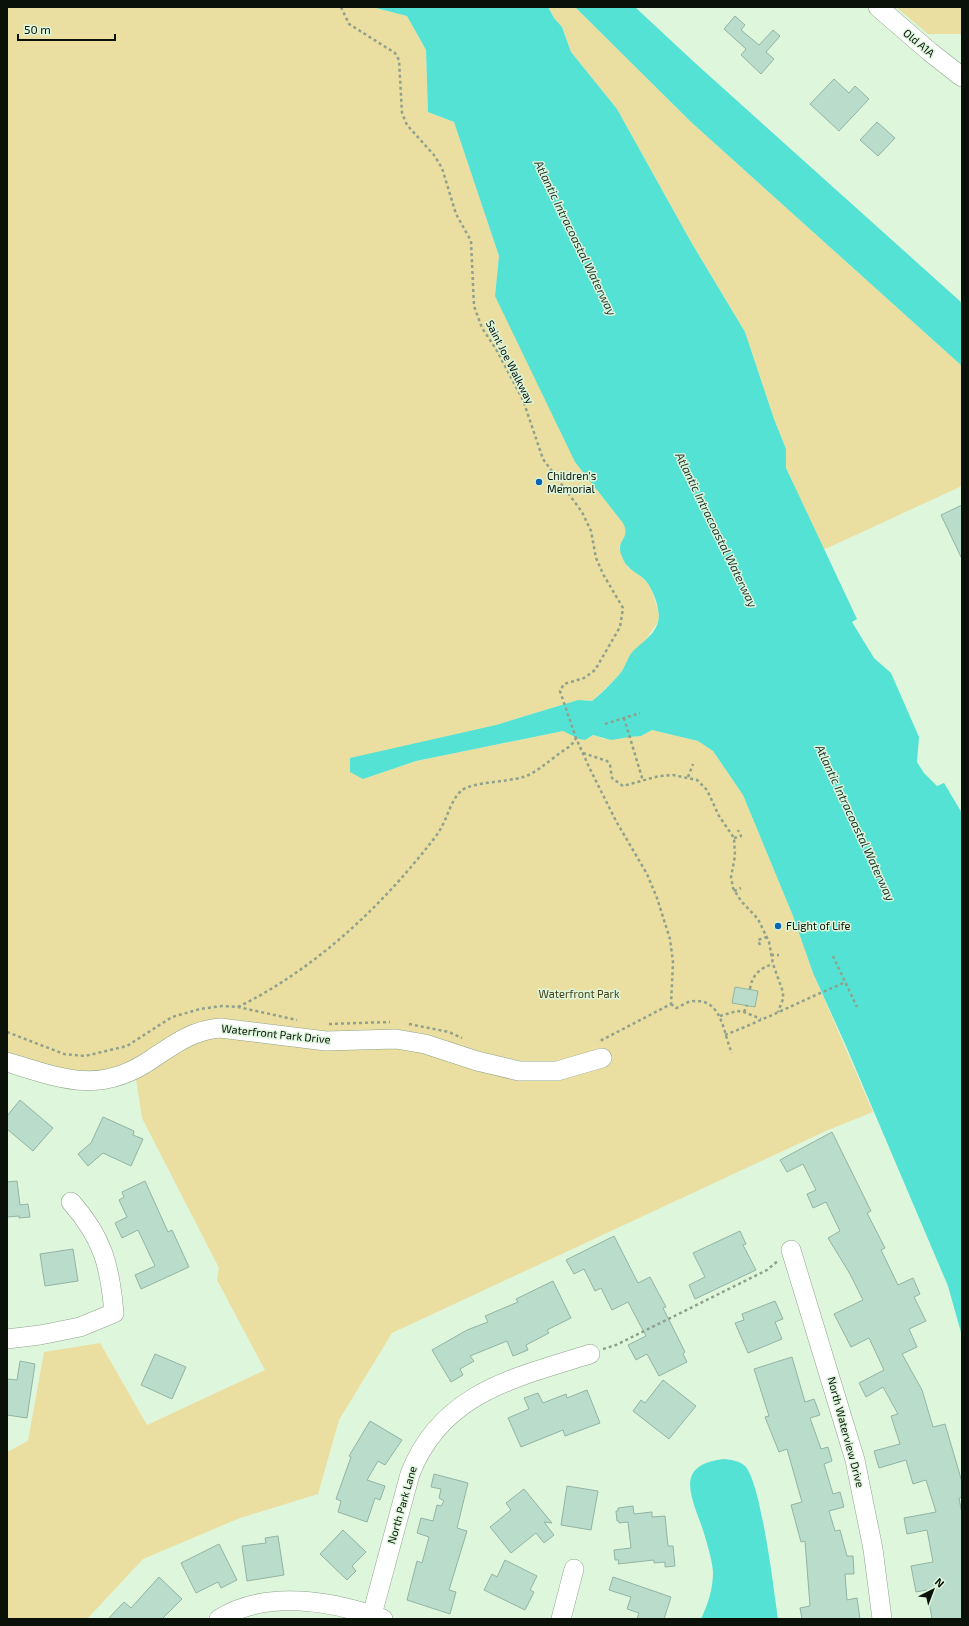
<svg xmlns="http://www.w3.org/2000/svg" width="969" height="1626" font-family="'Exo 2',sans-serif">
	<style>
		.green { fill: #eadfa0 }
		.water { fill: #54e2d5 }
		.building { fill: #b9dccb; stroke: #93b4a4 }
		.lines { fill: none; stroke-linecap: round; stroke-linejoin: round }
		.minor-casing { stroke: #8da38b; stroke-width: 20 }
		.path { stroke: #8fa18d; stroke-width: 2.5; stroke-dasharray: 3 3; stroke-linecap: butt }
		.minor { stroke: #fff; stroke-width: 19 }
		.poi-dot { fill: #0a66b3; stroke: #def6dc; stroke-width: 1.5 }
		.labels { text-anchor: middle; stroke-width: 3; stroke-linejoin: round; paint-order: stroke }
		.street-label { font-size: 11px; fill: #091109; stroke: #def6dc }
		.poi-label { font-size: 11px; fill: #091109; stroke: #def6dc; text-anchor: start }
		.park-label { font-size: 11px; fill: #474015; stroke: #def6dc }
		.water-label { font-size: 12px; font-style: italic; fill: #1b3330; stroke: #def6dc }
	</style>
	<rect width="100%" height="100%" fill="#def6dc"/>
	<g class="green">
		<path d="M7,7H372L407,16L426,50L428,112L454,122L499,256L495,296L627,529L626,534L619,547L628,568L636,572L650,585L659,613L658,622L645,641L630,655L622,671L616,678L592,701L578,700L496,725L363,779L416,761L563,731C568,731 578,738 585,740L593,735L604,739L641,736L652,730L698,741L713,751L743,795L793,916L813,973L873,1112L828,1130L392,1333L339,1420L318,1494L240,1518L143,1559L87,1619H7V1452L28,1441L44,1352L100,1343L147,1425L265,1370L217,1280L219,1268L142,1118L136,1079L7,1070Z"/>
		<path d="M548,7H575L691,122L962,366V486L823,550L786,468V449L774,419L745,332L691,242L617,109L571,52L562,27L554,18Z"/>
		<path d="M896,7H962V34H928Z"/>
	</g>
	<g class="water">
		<path d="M372,7H548L554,18L562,27L571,52L617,109L691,242L745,332L774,419L786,449V468L857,619L852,622L874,658L891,673L919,737L917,762L924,773L937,786L944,783L962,813V1336L948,1286L846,1046L813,973L793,916L743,795L713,751L698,741L652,730L641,736L630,737L611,740L593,735L585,740L579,739L563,731L416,761L363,779L350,772V758L496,725L578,700L592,701C600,695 616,679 622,671C625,666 627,660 630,655C639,643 654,637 658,622C661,612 655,596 650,587C644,574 628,572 623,559C613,538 632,541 623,523L575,462L495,296L499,256L454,122L428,112L426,50L407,16Z"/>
		<path d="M575,7H635L694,62L962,303V366L691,122Z"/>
		<path d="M725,1459C731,1460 740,1461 745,1466C761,1482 774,1591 778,1619H701C708,1604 713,1589 713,1572C712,1558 706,1540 702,1527C690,1494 675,1464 725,1459Z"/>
	</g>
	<g class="building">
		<path d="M735,16L745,25L741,30L759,45L773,30L780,36L766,52L774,59L761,74L741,55L746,49L724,29Z"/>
		<path d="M834,79L849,93L855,86L869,99L839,131L810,104Z"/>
		<path d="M877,122L895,138L878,156L860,140Z"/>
		<path d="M962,505V559L941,515Z"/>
		<path d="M735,987L758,991L755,1007L732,1003Z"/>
		<path d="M20,1100L53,1128L33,1151L7,1129V1116Z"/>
		<path d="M103,1117L134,1131L133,1135L143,1139L131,1166L103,1153L88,1166L78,1154L91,1143Z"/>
		<path d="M832,1132L871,1211L867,1213L885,1248L881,1250L898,1285L913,1278L920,1294L914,1297L926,1321L909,1329L917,1347L902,1354L922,1390L933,1427L945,1424L962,1482V1497L959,1498L962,1514V1619H932L927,1590L916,1592L911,1566L933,1562L927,1530L907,1534L904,1518L936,1512L926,1480L913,1484L906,1460L879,1468L874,1451L900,1444L891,1416L898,1414L883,1387L866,1397L859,1383L884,1370L869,1338L851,1347L834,1314L863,1300L850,1274L828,1238L840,1231L826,1202L813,1208L807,1194L816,1190L803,1164L787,1172L780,1160Z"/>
		<path d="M17,1181L20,1205L28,1204L30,1217L19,1218V1216L7,1217V1182Z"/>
		<path d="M145,1181L168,1232L172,1230L189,1267L141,1289L135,1275L155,1266L138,1230L122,1238L115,1223L127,1217L119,1200L124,1197L122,1192Z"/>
		<path d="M740,1231L746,1244L743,1245L756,1270L695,1299L689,1285L705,1277L693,1253Z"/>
		<path d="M614,1236L638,1283L650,1277L666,1307L663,1308L685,1352L683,1354L687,1362L659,1376L647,1354L636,1360L628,1345L646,1336L628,1302L612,1310L601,1288L595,1291L584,1269L574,1274L566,1260Z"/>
		<path d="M73,1249L78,1281L45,1286L40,1254Z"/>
		<path d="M553,1281L571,1318L547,1330L549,1333L526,1345L528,1350L513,1356L507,1341L470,1356L474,1361L460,1369L463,1375L451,1382L432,1350L467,1330L488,1322L485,1316L518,1302L516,1299Z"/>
		<path d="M775,1301L783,1319L775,1322L782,1339L748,1353L735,1323L744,1320L742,1314Z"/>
		<path d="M155,1354L186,1367L172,1399L141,1385Z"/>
		<path d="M792,1357L805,1402L814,1399L820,1415L810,1418L821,1449L828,1447L832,1461L824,1464L833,1494L840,1492L844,1507L829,1511L835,1531L840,1530L847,1556H853L854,1574H845L847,1600L857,1598L860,1619H802L800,1608L810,1606L805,1541L801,1542L791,1505L802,1502L787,1449L779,1452L765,1417L769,1416L754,1369Z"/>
		<path d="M20,1361L35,1364L27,1418L7,1415V1379L17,1380Z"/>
		<path d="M663,1380L696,1406L669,1439L633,1411L641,1400L645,1403Z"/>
		<path d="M587,1390L600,1423L565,1436L563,1430L521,1447L508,1418L529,1409L524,1398L538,1393L543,1403L566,1394L567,1398Z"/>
		<path d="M370,1421L402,1440L385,1465L378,1461L367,1480L385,1486L380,1500L375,1498L367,1522L338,1512L341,1501L336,1499L351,1457L349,1456Z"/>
		<path d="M434,1474L468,1483L457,1528L467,1531L449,1590L456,1592L450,1614L407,1600L417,1561L422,1563L429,1537L417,1533L421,1518L433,1521L437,1505L441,1506L444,1501L439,1498L441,1489L431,1487Z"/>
		<path d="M567,1486L598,1491L591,1530L561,1525Z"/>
		<path d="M524,1489L552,1523L544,1522L554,1535L544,1543L536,1533L511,1553L490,1527L511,1510L506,1503Z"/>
		<path d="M633,1506L634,1514L652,1512V1517L665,1516L668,1546H673L675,1566L665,1567V1562L654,1563V1560L618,1564L619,1560H615L614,1550L631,1548L628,1522L619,1523V1521H617L616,1511H618V1508Z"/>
		<path d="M343,1530L366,1552L352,1566L356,1571L347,1580L320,1554Z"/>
		<path d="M278,1536L284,1575L247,1581L242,1546L266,1543L265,1538Z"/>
		<path d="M219,1544L237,1580L221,1588L218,1582L196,1593L181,1563Z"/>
		<path d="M505,1560L537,1576L530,1590L534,1592L525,1610L484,1590L492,1574L497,1577Z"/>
		<path d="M159,1577L182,1599L162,1619H108L124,1602L131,1608Z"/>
		<path d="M613,1577L671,1597L664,1619H637L639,1613L627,1609L631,1597L609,1590Z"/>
	</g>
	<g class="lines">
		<defs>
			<g id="minor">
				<path d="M878,7L930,52L962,77"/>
				<path d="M7,1062C62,1079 100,1095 152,1059C174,1044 193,1030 220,1028L326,1041L396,1039L425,1044L477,1061L519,1071H557L602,1058"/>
				<path d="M791,1250L855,1460L873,1549L882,1619"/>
				<path d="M7,1339L40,1335L80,1327L114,1313C110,1266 103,1238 71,1202"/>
				<path d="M372,1615L410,1474C442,1392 515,1378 590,1354"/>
				<path d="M219,1619C267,1589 333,1601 383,1619"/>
				<path d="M561,1619L574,1569"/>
			</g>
		</defs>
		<use href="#minor" class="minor-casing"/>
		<g class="path">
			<path d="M341,7L349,24L395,53L399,60L402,113L407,125L434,155L442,168L456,214L471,241L474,306L482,328L496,349L523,400L543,459L582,512L591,531L596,558L603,574L623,608L620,627L595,670L584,678L564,684L560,691L576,738L589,767L616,821L647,874L657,898L670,939L673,962L671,1004L598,1042"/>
			<path d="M624,718L643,781"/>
			<path d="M605,724L640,713"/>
			<path d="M583,753L607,761L610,765L612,778L623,786L659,776L673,775L697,780L707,790L719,816L734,838L735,856L731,877L733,888L741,901L758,919L769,942L773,964L783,992V999L778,1012"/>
			<path d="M688,777L693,764"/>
			<path d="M734,838L741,836L738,830"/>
			<path d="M734,891L741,888"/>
			<path d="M760,945L758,940L767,937"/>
			<path d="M771,955H779"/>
			<path d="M833,956L857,1007"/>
			<path d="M750,989C752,975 760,968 773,964"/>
			<path d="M671,1004L676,1008C682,1006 687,1001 694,1001C723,999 723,1034 732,1053"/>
			<path d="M238,1007C313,970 377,911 429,845C433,840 438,834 441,828C448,816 451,800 461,791C470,782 508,782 523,777C536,773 545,764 556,756C563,750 572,747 576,738"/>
			<path d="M744,1012L747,1005"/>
			<path d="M720,1016L737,1011L744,1012L761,1019"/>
			<path d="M329,1024L390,1022"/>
			<path d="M409,1024L449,1032L462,1038"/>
			<path d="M7,1032L64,1054L85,1056L127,1046L172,1017L200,1009L222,1006L238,1007L297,1020"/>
			<path d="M725,1035C766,1019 805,999 846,982"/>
			<path d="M603,1349L616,1345L767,1270L779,1260"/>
		</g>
		<use href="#minor" class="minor"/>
	</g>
	<g class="poi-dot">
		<circle cx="539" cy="482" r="4"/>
		<circle cx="778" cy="926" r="4"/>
	</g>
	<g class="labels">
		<g class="street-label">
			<text transform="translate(919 43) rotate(40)" y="4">Old A1A</text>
			<text transform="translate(510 362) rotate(63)" y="4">Saint Joe Walkway</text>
			<text transform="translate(276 1034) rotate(6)" y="4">Waterfront Park Drive</text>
			<text transform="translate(846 1432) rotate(75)" y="4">North Waterview Drive</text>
			<text transform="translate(402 1505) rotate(-74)" y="4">North Park Lane</text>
		</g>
		<g class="poi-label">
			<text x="547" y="480">Children's<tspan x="547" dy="13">Memorial</tspan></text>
			<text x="786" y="930">FLight of Life</text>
		</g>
		<g class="park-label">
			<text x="579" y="998">Waterfront Park</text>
		</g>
		<g class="water-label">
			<text transform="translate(575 238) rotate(64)" y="4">Atlantic Intracoastal Waterway</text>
			<text transform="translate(716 530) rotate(64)" y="4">Atlantic Intracoastal Waterway</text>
			<text transform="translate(855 823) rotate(65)" y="4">Atlantic Intracoastal Waterway</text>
		</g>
	</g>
	<rect width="969" height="1626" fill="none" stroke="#091109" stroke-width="16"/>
	<g transform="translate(933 1590) rotate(42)" stroke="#def6dc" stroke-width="3" paint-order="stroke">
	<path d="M0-3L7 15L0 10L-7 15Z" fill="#091109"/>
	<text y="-6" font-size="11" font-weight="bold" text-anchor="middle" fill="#091109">N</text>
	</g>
	<path d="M18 34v6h97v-6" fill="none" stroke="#091109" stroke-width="2"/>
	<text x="24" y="34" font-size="12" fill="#091109" stroke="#def6dc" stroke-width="3" paint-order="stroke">50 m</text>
</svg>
